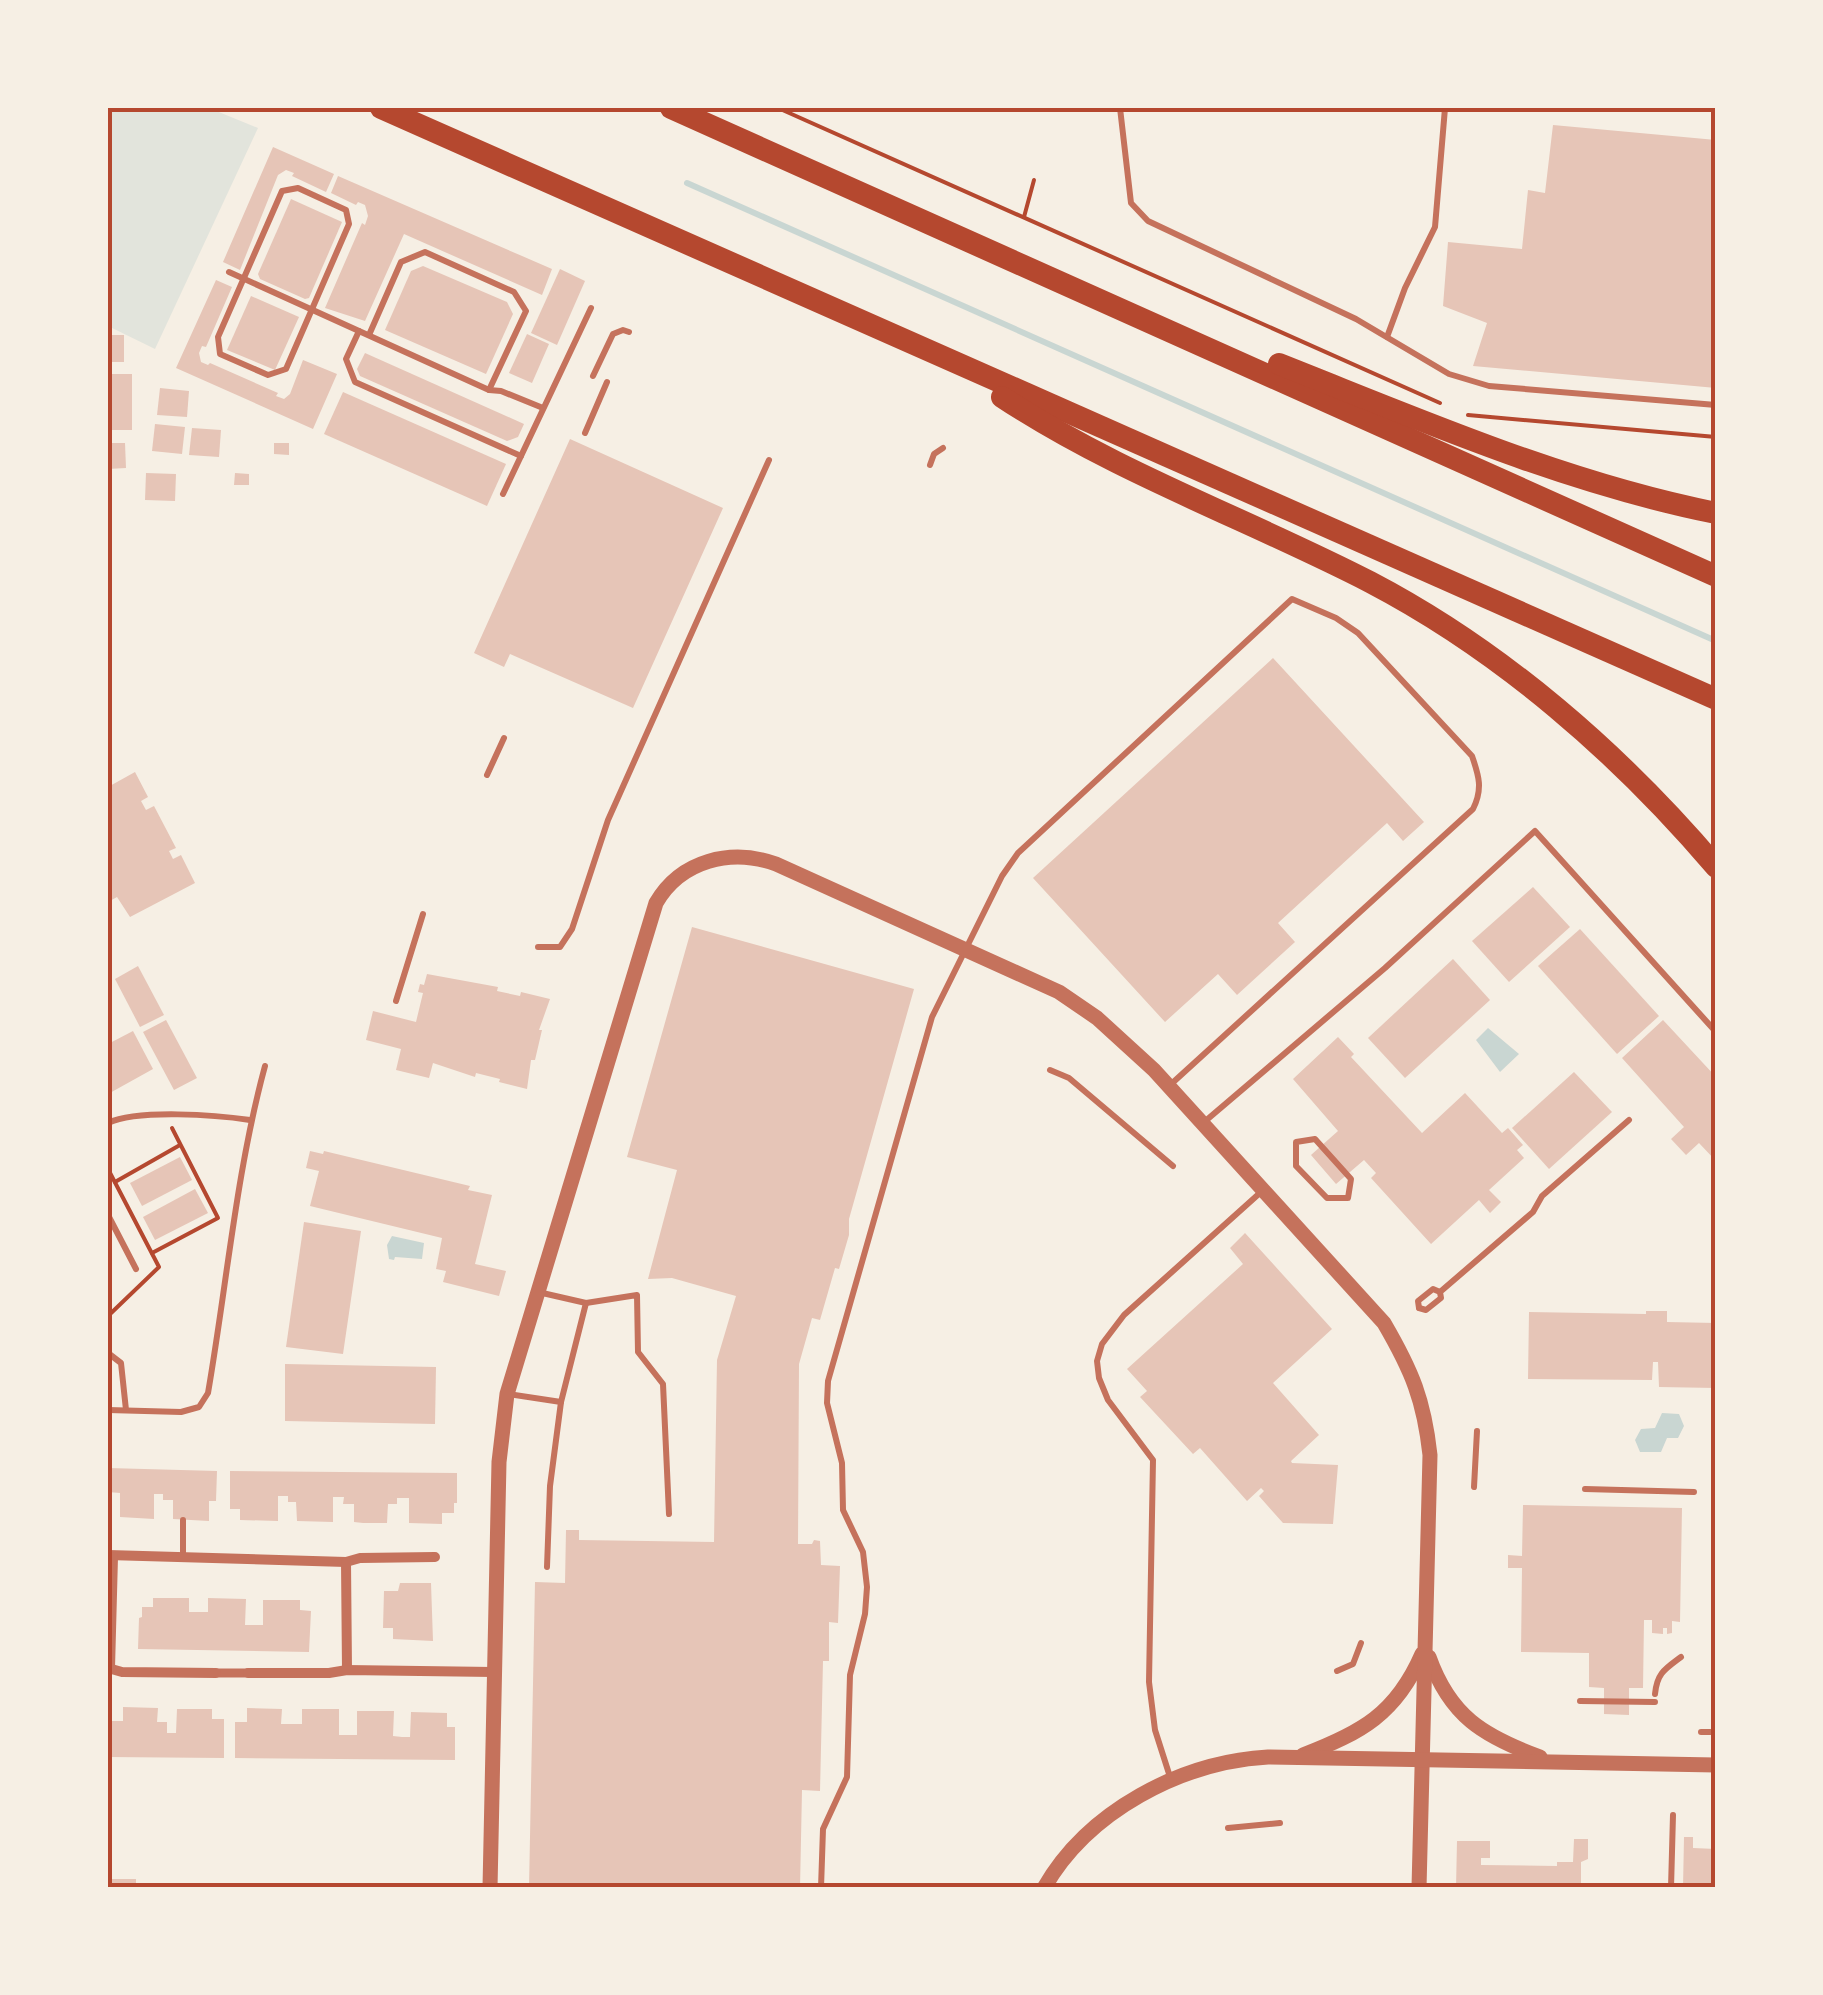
<svg xmlns="http://www.w3.org/2000/svg" width="1823" height="1995" font-family="Inter,sans-serif">
	<style>
		.green { fill: #e2e4dc }
		.water { fill: #c9d6d2 }
		.lines { fill: none; stroke-linecap: round; stroke-linejoin: round }
		.stream { stroke: #c9d6d2; stroke-width: 6 }
		.building { fill: #e6c5b7 }
		.path { stroke: #b5482f; stroke-width: 4 }
		.service { stroke: #c5725c; stroke-width: 6 }
		.pedestrian { stroke: #c5725c; stroke-width: 9 }
		.minor { stroke: #c5725c; stroke-width: 10 }
		.tertiary { stroke: #c5725c; stroke-width: 15 }
		.motorway { stroke: #b5482f; stroke-width: 22 }
		.neatline { fill: none; stroke: #b5482f; stroke-width: 4 }
	</style>
	<rect width="100%" height="100%" fill="#f6efe4"/>
	<path class="green" d="M108,108H209L258,128L155,349L108,326Z"/>
	<g class="water">
		<path d="M1488,1028L1519,1054L1500,1072L1476,1040Z"/>
		<path d="M392,1236L424,1243L422,1259L395,1257L394,1260L389,1259L387,1245Z"/>
		<path d="M1662,1413L1679,1414L1684,1426L1678,1438H1667L1661,1452H1640L1635,1440L1641,1429L1655,1428Z"/>
	</g>
	<g class="lines">
		<path class="stream" d="M687,183L1716,641"/>
	</g>
	<g class="building">
		<path d="M1553,125L1716,140V388L1473,366L1487,323L1443,306L1448,242L1522,249L1528,190L1545,193Z"/>
		<path d="M273,147L334,174L326,192L292,176L294,173L286,170L278,175L240,270L223,262Z"/>
		<path d="M338,176L552,269L542,295L404,234L365,321L325,308L362,223L365,225L368,216L365,205L358,202L356,205L331,193Z"/>
		<path d="M291,199L342,222L309,298L305,299L260,279L258,274Z"/>
		<path d="M423,266L507,302L513,314L486,374L385,330L411,271Z"/>
		<path d="M560,269L585,281L557,345L531,333Z"/>
		<path d="M216,280L232,287L206,347L202,346L199,353L201,362L208,365L210,363L278,393L276,396L284,399L290,394L303,360L337,374L313,429L176,368Z"/>
		<path d="M251,296L299,317L275,370L227,350Z"/>
		<path d="M527,334L549,344L532,383L509,373Z"/>
		<rect x="108" y="335" width="16" height="27"/>
		<path d="M365,353L524,424L518,437L507,441L360,376L357,369Z"/>
		<rect x="108" y="374" width="24" height="56"/>
		<path d="M160,388L189,391L187,417L157,415Z"/>
		<path d="M343,392L506,464L487,506L324,434Z"/>
		<path d="M155,424L185,427L182,454L152,451Z"/>
		<path d="M192,428L221,430L219,457L189,455Z"/>
		<path d="M570,439L723,508L633,708L510,654L504,667L474,653Z"/>
		<path d="M108,443H125L126,468L108,469Z"/>
		<path d="M274,443H289V455L274,454Z"/>
		<path d="M146,473L176,474L175,501L145,500Z"/>
		<path d="M235,473L249,474V485H234Z"/>
		<path d="M1273,658L1424,822L1403,841L1387,823L1278,923L1295,942L1237,995L1218,974L1165,1022L1033,878Z"/>
		<path d="M135,772L148,797L141,801L146,810L154,806L176,848L169,851L173,859L181,855L195,883L130,917L117,897L108,902V787Z"/>
		<path d="M1533,887L1570,927L1509,982L1472,941Z"/>
		<path d="M692,927L914,989L849,1219V1235L839,1269L835,1268L820,1320L812,1318L799,1364L798,1544H812L814,1540L820,1541L821,1565L840,1566L838,1623L829,1622V1661H823L820,1791L802,1790L800,1888H529L535,1582L565,1583L566,1530H579V1540L714,1542L717,1360L736,1296L672,1278L648,1279L677,1170L627,1157Z"/>
		<path d="M1580,929L1659,1016L1617,1054L1538,966Z"/>
		<path d="M1453,959L1490,1000L1405,1078L1368,1038Z"/>
		<path d="M138,966L164,1015L140,1027L115,979Z"/>
		<path d="M427,974L498,987L497,991L520,996L521,992L550,999L539,1030H542L535,1060H531L527,1089L499,1082L500,1079L476,1073L475,1077L433,1063L429,1078L396,1070L401,1049L366,1040L373,1011L416,1022L423,993L418,992L420,984L424,985Z"/>
		<path d="M166,1020L197,1078L174,1090L143,1032Z"/>
		<path d="M1663,1020L1716,1077V1161L1699,1143L1686,1155L1671,1139L1684,1127L1622,1058Z"/>
		<path d="M133,1031L153,1069L108,1094V1044Z"/>
		<path d="M1338,1037L1354,1054L1351,1057L1422,1133L1465,1093L1502,1133L1508,1128L1523,1145L1517,1150L1524,1158L1489,1190L1501,1202L1490,1213L1479,1200L1431,1244L1371,1178L1376,1173L1364,1160L1336,1184L1311,1155L1338,1131L1293,1079Z"/>
		<path d="M1574,1072L1612,1112L1549,1169L1512,1128Z"/>
		<path d="M310,1151L323,1154L324,1151L470,1186L468,1190L492,1195L475,1264L506,1271L499,1296L443,1282L446,1271L436,1269L442,1238L310,1206L319,1171L306,1168Z"/>
		<path d="M180,1157L192,1180L142,1206L130,1183Z"/>
		<path d="M195,1189L208,1213L155,1240L143,1217Z"/>
		<path d="M304,1222L361,1231L343,1354L286,1347Z"/>
		<path d="M1245,1233L1332,1329L1273,1383L1319,1435L1291,1461L1292,1463L1338,1465L1333,1524L1283,1523L1259,1496L1264,1491L1261,1488L1247,1501L1200,1448L1193,1454L1140,1397L1147,1391L1127,1369L1243,1264L1230,1248Z"/>
		<path d="M1646,1311H1667V1322L1716,1323V1388L1659,1387L1658,1362H1653L1652,1380L1528,1379L1529,1312L1646,1314Z"/>
		<path d="M285,1364L436,1367L435,1424L285,1421Z"/>
		<path d="M108,1468L217,1471L216,1501H209V1521L173,1519V1500H163V1494H154V1519L120,1517V1493L108,1492Z"/>
		<path d="M230,1471L457,1473V1503H454V1513H442V1524L409,1523V1498H397V1504H388L387,1523H363L354,1522V1504H343L344,1497H333V1522L297,1521L296,1502H288V1496H278V1521L240,1520V1509H230Z"/>
		<path d="M1523,1505L1682,1508L1680,1622L1672,1621V1633L1667,1634V1628H1663V1634L1652,1633V1620H1644L1643,1688H1629V1715L1604,1714V1688L1589,1687V1653L1521,1652L1522,1568H1508V1555L1522,1556Z"/>
		<path d="M400,1583H431L433,1641L393,1639V1628H383L384,1591H398Z"/>
		<path d="M153,1598H189V1612H208V1598L246,1599L245,1625H263V1600H300V1610L311,1611L309,1652L138,1649L139,1618L142,1617V1607H153Z"/>
		<path d="M123,1707L158,1708L157,1722H167V1733H176L177,1709H212V1719H224V1758L108,1757V1721H123Z"/>
		<path d="M247,1708L282,1709L281,1724H302V1709H339V1735H357V1711H394L393,1736L402,1737H410L411,1712L447,1713V1727H455V1760L235,1758V1722H247Z"/>
		<path d="M1684,1837H1693V1848L1716,1849V1888H1683Z"/>
		<path d="M1574,1839H1588V1859L1581,1862V1888H1456L1457,1841H1490V1858H1481V1865L1557,1866V1862H1573Z"/>
		<rect x="108" y="1879" width="28" height="9"/>
	</g>
	<g class="lines">
		<g class="path">
			<path d="M778,108L1440,403"/>
			<path d="M1024,217L1034,180"/>
			<path d="M1468,415L1716,437"/>
			<path d="M108,1169L159,1267L108,1316"/>
			<path d="M115,1182L180,1145"/>
			<path d="M152,1253L218,1218L172,1128"/>
		</g>
		<g class="service">
			<path d="M1120,108L1131,203L1148,221L1356,319L1449,374L1489,386L1716,405"/>
			<path d="M298,188L346,210L349,224L286,369L268,375L220,354L218,337L282,191Z"/>
			<path d="M229,272L489,390L501,391L543,408"/>
			<path d="M359,331L346,359L355,382L521,456"/>
			<path d="M369,335L401,262L425,252L514,292L526,311L489,390"/>
			<path d="M1387,337L1405,288L1435,227L1445,108"/>
			<path d="M593,376L613,334L623,330L629,332"/>
			<path d="M585,433L607,382"/>
			<path d="M930,465L934,454L943,448"/>
			<path d="M503,494L591,308"/>
			<path d="M487,775L504,738"/>
			<path d="M538,947H560L572,929L608,820L769,460"/>
			<path d="M396,1001L423,914"/>
			<path d="M1050,1070L1069,1078L1173,1166"/>
			<path d="M108,1123C138,1109 217,1115 250,1120"/>
			<path d="M1203,1123L1385,968L1535,831L1716,1032"/>
			<path d="M1315,1139L1351,1179L1348,1198H1327L1296,1166V1142Z"/>
			<path d="M108,1215L136,1269"/>
			<path d="M538,1292L586,1303L637,1295L638,1352L663,1384L669,1514"/>
			<path d="M1419,1308L1426,1310L1441,1298L1440,1292L1533,1212L1542,1196L1629,1120"/>
			<path d="M1419,1308L1418,1301L1433,1289L1440,1292"/>
			<path d="M108,1353L121,1363L126,1410"/>
			<path d="M508,1394L561,1402"/>
			<path d="M108,1410L181,1412L199,1407L208,1393C227,1283 236,1173 265,1066"/>
			<path d="M1474,1487L1477,1431"/>
			<path d="M1585,1489L1694,1492"/>
			<path d="M183,1520V1558"/>
			<path d="M547,1567L550,1486L561,1402L586,1303"/>
			<path d="M1337,1671L1353,1664L1361,1643"/>
			<path d="M1655,1694C1657,1673 1665,1669 1681,1657"/>
			<path d="M1580,1701L1655,1702"/>
			<path d="M1701,1732H1716"/>
			<path d="M1171,1780L1155,1730L1149,1682L1153,1460L1108,1400L1099,1378L1097,1361L1102,1344L1124,1315L1261,1192"/>
			<path d="M1228,1828L1280,1823"/>
			<path d="M821,1888L823,1829L847,1777L850,1675L865,1614L867,1587L863,1552L843,1510L842,1463L827,1403L828,1381L932,1017L1002,876L1018,853L1292,599L1336,618L1358,633L1472,756C1479,776 1483,789 1473,809L1169,1086"/>
			<path d="M1671,1888L1673,1815"/>
		</g>
		<path class="pedestrian" d="M216,1673H248"/>
		<g class="minor">
			<path d="M108,1555L346,1562L360,1558L435,1557"/>
			<path d="M346,1562L347,1670"/>
			<path d="M108,1668L122,1672L216,1673"/>
			<path d="M110,1668L113,1557"/>
			<path d="M248,1673H329L347,1670L493,1672"/>
		</g>
		<g class="tertiary">
			<path d="M1429,1657C1450,1716 1483,1736 1540,1757"/>
			<path d="M1303,1755C1361,1733 1396,1714 1422,1654"/>
			<path d="M490,1888L499,1462L507,1394L656,903C681,860 731,848 776,864L1059,992L1097,1018L1154,1070L1384,1323C1412,1371 1424,1400 1430,1455L1419,1888"/>
			<path d="M1044,1888C1088,1811 1181,1762 1268,1757L1716,1765"/>
		</g>
		<g class="motorway">
			<path d="M381,108L1716,699"/>
			<path d="M671,108L1716,576"/>
			<path d="M1279,364C1421,420 1565,483 1716,513"/>
			<path d="M1002,397C1115,472 1250,520 1370,582C1502,651 1620,754 1716,867"/>
		</g>
	</g>
	<rect width="1823" height="1995" fill="none" stroke="#f6efe4" stroke-width="220"/>
	<rect x="110" y="110" width="1603" height="1775" class="neatline"/>
</svg>
